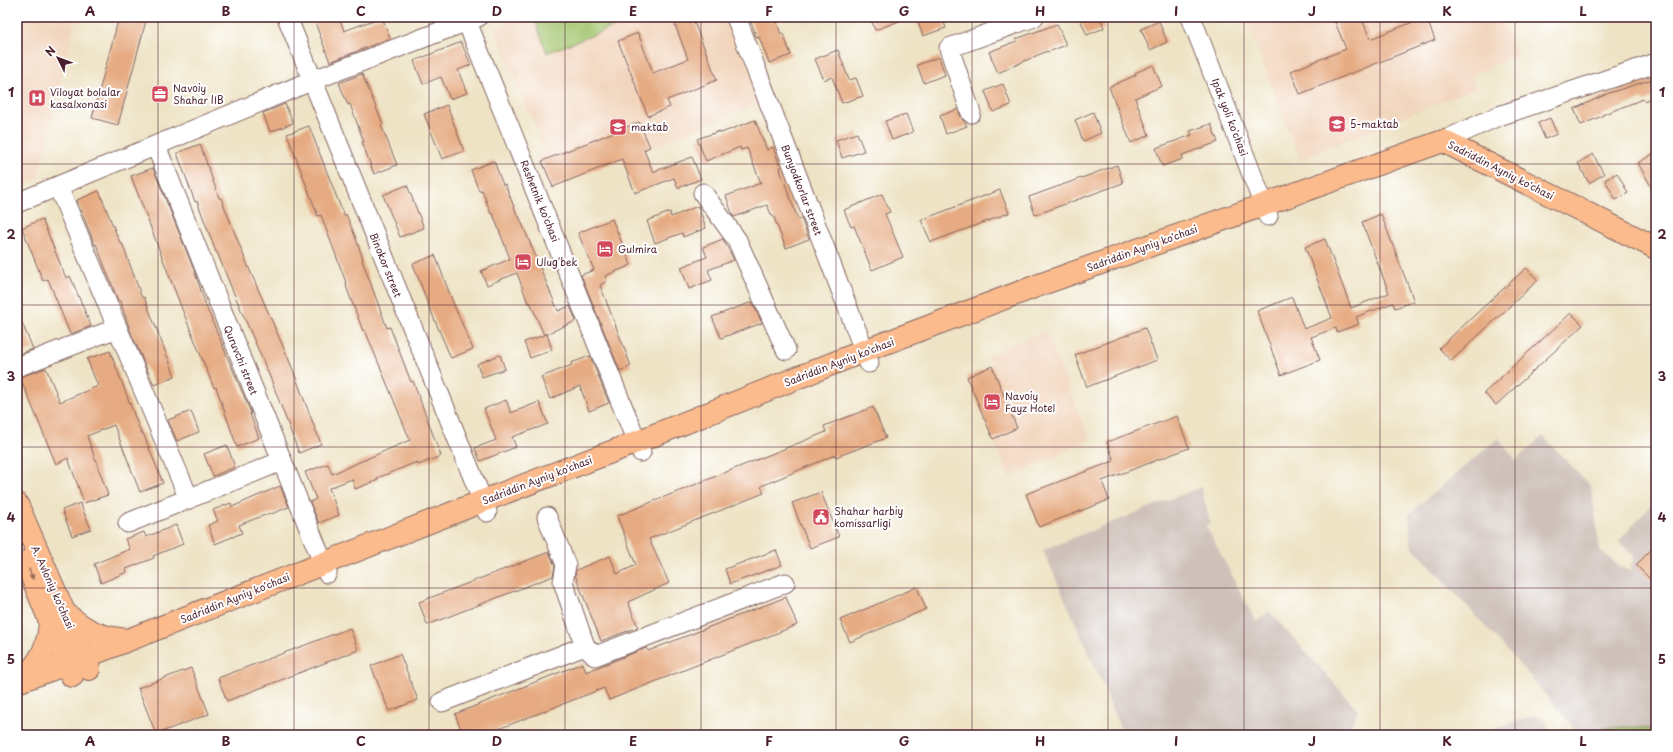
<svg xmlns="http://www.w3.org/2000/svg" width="1673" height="752" font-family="'Playpen Sans',sans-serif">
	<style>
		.built { fill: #f2d5bd }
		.industrial { fill: #cfc1ba }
		.green { fill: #a3c56e; stroke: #76724c }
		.building { fill: #e6ab82 }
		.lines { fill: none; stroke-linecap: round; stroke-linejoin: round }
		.minor-casing { stroke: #836461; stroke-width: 21 }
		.major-casing { stroke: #836461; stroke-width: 24 }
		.minor { stroke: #fff; stroke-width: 19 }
		.major { stroke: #fbbb8d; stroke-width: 22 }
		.oneway { fill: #9a6557 }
		.grid { fill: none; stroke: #4a1f2b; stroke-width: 1; stroke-opacity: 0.55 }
		.labels { text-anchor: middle; stroke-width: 4; stroke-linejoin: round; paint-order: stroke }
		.poi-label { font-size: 10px; fill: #4a1f2b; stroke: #fff; text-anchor: start }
		.street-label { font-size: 10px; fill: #4a1f2b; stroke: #fff }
		.neatline { fill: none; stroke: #4a1f2b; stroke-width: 1.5 }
		.grid-label { font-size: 13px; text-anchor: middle; font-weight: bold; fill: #4a1f2b }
	</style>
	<rect width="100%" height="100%" fill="#fff"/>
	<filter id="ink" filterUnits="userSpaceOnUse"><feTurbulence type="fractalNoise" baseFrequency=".025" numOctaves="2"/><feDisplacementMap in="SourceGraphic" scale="8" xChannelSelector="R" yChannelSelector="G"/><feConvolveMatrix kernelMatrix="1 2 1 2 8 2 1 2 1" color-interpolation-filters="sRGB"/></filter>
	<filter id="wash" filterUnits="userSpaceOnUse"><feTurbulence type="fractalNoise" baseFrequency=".012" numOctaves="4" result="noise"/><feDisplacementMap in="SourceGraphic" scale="16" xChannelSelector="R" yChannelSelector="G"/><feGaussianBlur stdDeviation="0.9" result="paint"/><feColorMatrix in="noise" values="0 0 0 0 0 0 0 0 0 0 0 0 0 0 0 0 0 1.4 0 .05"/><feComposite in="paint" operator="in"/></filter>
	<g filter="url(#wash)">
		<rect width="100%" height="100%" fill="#eee3c5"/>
		<g class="built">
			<path d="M17,17H76L38,179L17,187Z"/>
			<path d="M520,17H728L763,101L550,190L536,157L546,153L494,28Z"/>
			<path d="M1245,17H1501L1518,55L1471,75L1475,88L1300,159Z"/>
			<path d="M1045,330L1090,439L1009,477L967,377L992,366L988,356Z"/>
		</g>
		<g class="industrial">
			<path d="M1543,436L1591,487L1600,550L1620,567L1630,571L1634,556L1619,541L1656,500V732L1645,728L1626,727L1604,728L1595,735H1580L1516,660L1411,545L1409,514L1498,438L1516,460Z"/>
			<path d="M1201,487L1210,523L1206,526L1256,622L1269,611L1358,710L1347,735H1127L1119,726L1100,678L1043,550Z"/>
			<path d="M1536,715L1545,719L1550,735H1474Z"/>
		</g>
		<g class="green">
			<path d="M537,17H612L616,26L547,53L534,18Z"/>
			<path d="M1626,727L1645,728L1656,732V735H1595L1604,728Z"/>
		</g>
		<g id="blocks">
			<g class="building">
				<path d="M119,17H147L118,125L92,118Z"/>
				<path d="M313,17H339L344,31L382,17L390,38L330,62Z"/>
				<path d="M672,17H692L717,80L667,100L670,107L648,116L618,41L638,33L653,73L688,59Z"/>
				<path d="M749,17H775L781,34L783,33L791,55L769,63L759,37L757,38Z"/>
				<path d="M870,17H907V18L875,30Z"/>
				<path d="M916,17H942L946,28L923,36Z"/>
				<path d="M1079,17H1100L1104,28L1087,35Z"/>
				<path d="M1333,17H1361L1370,39L1426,17L1435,40L1300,94L1291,71L1346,49Z"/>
				<path d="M1159,21L1167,42L1150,50L1141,29Z"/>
				<path d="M1057,24L1066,45L1048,52L1047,51L998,73L989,52L1017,41L1016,39Z"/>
				<path d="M461,42L471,65L458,70L467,93L450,99L441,77L423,84L414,61Z"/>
				<path d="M838,50L849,80L856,78L863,96L842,103L832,77L824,80L815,59Z"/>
				<path d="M939,57L945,75L924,83L917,65Z"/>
				<path d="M1153,65L1162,86L1135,98L1149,135L1131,143L1109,87L1136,75L1135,73Z"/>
				<path d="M362,74L383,124L381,125L397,165L374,174L362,142H364L350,104L348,105L339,83Z"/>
				<path d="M1656,78V96L1644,101L1643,99L1602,115V116L1581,125L1574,109L1609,93Z"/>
				<path d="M1003,84L1011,105L993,112L985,91Z"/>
				<path d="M285,104L293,123L270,132L263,113Z"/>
				<path d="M447,105L464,151L442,159L424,114Z"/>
				<path d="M958,109L961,117L967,126L946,134L940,116Z"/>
				<path d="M1093,112L1101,133L1083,141L1075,120Z"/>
				<path d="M906,114L913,132L892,140L885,121Z"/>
				<path d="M1550,118L1557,134L1545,139L1538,123Z"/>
				<path d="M755,120L767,150L773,147L781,169L780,170L798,219L801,218L809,239L786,248L773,215L772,216L767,205L734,217L733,216L726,196L761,183L747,148L741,150L740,147L706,161L697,139L720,131L721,133Z"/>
				<path d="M639,122L650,147L644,150L653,172L692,157L701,179L678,188L674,178L635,193L622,159L553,187L542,161Z"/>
				<path d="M1211,124L1218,142L1182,155L1183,159L1162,166L1156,148L1192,135L1190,131Z"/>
				<path d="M309,126L344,216L346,214L355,236L363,259L362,260L387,328L390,327L411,382L413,381L441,456L418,465L417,462L377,478L378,480L355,489L352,479L329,488L339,515L319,523L310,502L316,499L305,472L328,464L332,474L410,440L365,330L363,331L346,286L347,285L321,215L318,216L287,134Z"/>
				<path d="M857,133L864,151L842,158L836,140Z"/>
				<path d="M200,144L219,198H221L245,259L291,365L321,444L299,453L270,377L232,289L217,252H216L197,201L195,202L177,153Z"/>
				<path d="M1656,152V195L1638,163Z"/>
				<path d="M1593,154L1604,174L1589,183L1578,163Z"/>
				<path d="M494,161L503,185L505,184L518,217L519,216L558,311L570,306L576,321L544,335L530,302L528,303L517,273L487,285L481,271L510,259L493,214H491L482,190L479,191L471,170Z"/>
				<path d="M1117,165L1123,183L1035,215L1029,197Z"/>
				<path d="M153,168L194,270L206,306L251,413L250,414L259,438L237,447L216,387L214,388L182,309L131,176Z"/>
				<path d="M1617,173L1628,193L1616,200L1605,180Z"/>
				<path d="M407,185L424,228L400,237L383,195Z"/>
				<path d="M1000,190L1009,213L931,242L921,220Z"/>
				<path d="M99,191L120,243H122L142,298L144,297L175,376L154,385L131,333L120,301H118L116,295L96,244L95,245L77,200Z"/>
				<path d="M882,194L890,212L885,214L903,257L872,270L854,226L851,227L844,210Z"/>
				<path d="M698,206L706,228L683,237L682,233L655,243L647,221L670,212L671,217Z"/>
				<path d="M1381,214L1414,301L1395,308L1393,303L1356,317L1359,324L1337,332L1336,328L1311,337L1320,360L1281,375L1257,311L1292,297L1304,329L1332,318L1305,247L1325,239L1351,308L1389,293L1362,222Z"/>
				<path d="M42,219L66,278L70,276L91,326L70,334L48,279L43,281L22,228Z"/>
				<path d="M612,219L631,265L605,276L607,281L600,285L631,366L620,371L581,275L594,270L578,233Z"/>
				<path d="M723,239L734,260L708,270L712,280L689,289L681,267L707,257L703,247Z"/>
				<path d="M435,255L454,305L473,349L451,358L430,309L413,264Z"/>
				<path d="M1526,268L1538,280L1451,361L1439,348Z"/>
				<path d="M752,302L762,323L721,338L712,317Z"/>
				<path d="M17,311L33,349L17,355Z"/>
				<path d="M1571,313L1583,325L1496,405L1484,393Z"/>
				<path d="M1145,328L1157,360L1087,387L1075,355Z"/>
				<path d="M547,334L552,350L530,358L524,342Z"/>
				<path d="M110,351L141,433H143L163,483L140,492L114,425L87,436L108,495L84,503L68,458L56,464L20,377L46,368L60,402L98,386L87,359Z"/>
				<path d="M500,355L505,369L482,377L477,364Z"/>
				<path d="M590,356L609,403L589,411L580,386L550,399L541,377L572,365L571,363Z"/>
				<path d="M992,366L1017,428L993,439L967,377Z"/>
				<path d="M506,400L511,413L539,402L548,424L512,437L516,447L480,461L475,448L496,440L484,409Z"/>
				<path d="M873,407L886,438L836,457L835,455L761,486L764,493L649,539L669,583L628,602L638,627L601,641L575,575L576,570L610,556L617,574L636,565L617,516L826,432L824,426Z"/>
				<path d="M191,411L199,432L177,441L168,420Z"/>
				<path d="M1177,416L1189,448L1102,481L1109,500L1039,527L1026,494L1114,461L1107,442Z"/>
				<path d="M227,445L235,467L213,476L204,454Z"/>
				<path d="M280,486L289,507L271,514L270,513L239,525L242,533L215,544L208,525L218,521L213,510L231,503L232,507Z"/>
				<path d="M821,492L839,537L810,548L792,503Z"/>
				<path d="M80,503L91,529L72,536L62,510Z"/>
				<path d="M176,525L183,544L153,556L154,558L126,569L127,572L101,583L94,564L130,549L125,539L144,532L146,537Z"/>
				<path d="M1656,545V585L1636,565Z"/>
				<path d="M776,550L782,565L730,584L725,569Z"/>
				<path d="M549,552L555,566L553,576L427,625L419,602Z"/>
				<path d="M917,587L926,609L850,642L840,620Z"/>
				<path d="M786,597L797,625L609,700L604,688L483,735H463L455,714L583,663L586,672L646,648L648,651Z"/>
				<path d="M350,628L358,650L227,701L218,678Z"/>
				<path d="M400,654L418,700L389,711L371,666Z"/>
				<path d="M191,668L209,714L156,734L138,688Z"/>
			</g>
		</g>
	</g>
	<g filter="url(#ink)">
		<use href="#blocks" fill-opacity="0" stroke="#836461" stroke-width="1"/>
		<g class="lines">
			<defs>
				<g id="minor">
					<path d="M287,17L487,512"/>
					<path d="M465,17L641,452"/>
					<path d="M736,17L869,363"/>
					<path d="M1191,17L1268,216"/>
					<path d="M971,113L949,48L1034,17"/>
					<path d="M1443,141L1496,117L1656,63"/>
					<path d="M156,146L327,573"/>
					<path d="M58,186L189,499"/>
					<path d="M703,193L737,240L786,350"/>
					<path d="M17,203L311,81L478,17"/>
					<path d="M17,367L117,328"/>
					<path d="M547,517L566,565L563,582L585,646L595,656L785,583"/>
					<path d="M128,523L282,461"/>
					<path d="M442,702L585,646"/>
				</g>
				<g id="major">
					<path d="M17,504L89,669"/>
					<path d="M26,562L72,676"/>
					<path d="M66,614C86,631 101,638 128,640"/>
					<path d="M22,680C40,663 49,646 50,621"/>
					<path d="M17,682L67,664L483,501L637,442L864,351L1042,284L1443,141L1656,248"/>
				</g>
			</defs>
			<use href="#minor" class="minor-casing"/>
			<use href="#major" class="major-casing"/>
			<use href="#minor" class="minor"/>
			<use href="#major" class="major"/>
		</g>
		<defs><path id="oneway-solid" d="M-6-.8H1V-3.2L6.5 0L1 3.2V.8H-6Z"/></defs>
		<use class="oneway" href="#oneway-solid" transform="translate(31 574) rotate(68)"/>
	</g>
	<path class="grid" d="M158,17V735M294,17V735M429,17V735M565,17V735M701,17V735M836,17V735M972,17V735M1108,17V735M1244,17V735M1380,17V735M1515,17V735M17,164H1656M17,305H1656M17,447H1656M17,588H1656"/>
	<defs>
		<symbol id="office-square" viewBox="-11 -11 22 22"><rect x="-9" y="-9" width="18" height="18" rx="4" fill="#d1495b" stroke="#fff"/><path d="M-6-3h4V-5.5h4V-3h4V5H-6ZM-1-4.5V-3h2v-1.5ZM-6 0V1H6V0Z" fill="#fff"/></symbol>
		<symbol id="hospital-square" viewBox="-11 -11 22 22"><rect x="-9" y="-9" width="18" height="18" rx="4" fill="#d1495b" stroke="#fff"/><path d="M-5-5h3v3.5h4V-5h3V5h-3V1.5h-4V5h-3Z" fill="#fff"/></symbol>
		<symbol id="school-square" viewBox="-11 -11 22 22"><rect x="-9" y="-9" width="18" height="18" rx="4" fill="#d1495b" stroke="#fff"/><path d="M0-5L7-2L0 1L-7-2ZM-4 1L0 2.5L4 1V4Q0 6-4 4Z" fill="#fff"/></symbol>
		<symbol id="hotel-square" viewBox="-11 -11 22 22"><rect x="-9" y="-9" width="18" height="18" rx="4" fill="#d1495b" stroke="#fff"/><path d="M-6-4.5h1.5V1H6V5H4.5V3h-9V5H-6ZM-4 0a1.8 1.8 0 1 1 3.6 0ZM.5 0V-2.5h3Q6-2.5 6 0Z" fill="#fff"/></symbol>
		<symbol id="civic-square" viewBox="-11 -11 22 22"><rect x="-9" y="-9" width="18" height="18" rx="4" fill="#d1495b" stroke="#fff"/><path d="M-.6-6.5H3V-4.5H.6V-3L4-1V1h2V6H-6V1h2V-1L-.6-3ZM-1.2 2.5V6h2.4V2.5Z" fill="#fff"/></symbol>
	</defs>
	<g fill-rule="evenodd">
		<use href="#office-square" x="150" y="84" width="20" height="20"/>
		<use href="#hospital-square" x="27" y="88" width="20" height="20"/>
		<use href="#school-square" x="1327" y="114" width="20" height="20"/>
		<use href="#school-square" x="608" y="117" width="20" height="20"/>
		<use href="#hotel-square" x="595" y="239" width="20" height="20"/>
		<use href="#hotel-square" x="513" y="252" width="20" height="20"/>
		<use href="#hotel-square" x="982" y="392" width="20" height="20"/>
		<use href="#civic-square" x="811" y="507" width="20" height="20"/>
	</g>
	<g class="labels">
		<g class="poi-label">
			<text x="173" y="92">Navoiy<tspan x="173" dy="12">Shahar IIB</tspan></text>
			<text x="50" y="96">Viloyat bolalar<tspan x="50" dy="12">kasalxonasi</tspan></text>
			<text x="1350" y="128">5-maktab</text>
			<text x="631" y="131">maktab</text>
			<text x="618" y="253">Gulmira</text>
			<text x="536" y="266">Ulug'bek</text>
			<text x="1005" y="400">Navoiy<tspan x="1005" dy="12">Fayz Hotel</tspan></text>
			<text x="834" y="515">Shahar harbiy<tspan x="834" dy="12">komissarligi</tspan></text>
		</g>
		<g class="street-label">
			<text transform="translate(1230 117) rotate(69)" y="4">Ipak yoli ko'chasi</text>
			<text transform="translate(1501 170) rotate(27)" y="4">Sadriddin Ayniy ko'chasi</text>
			<text transform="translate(802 190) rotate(69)" y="4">Bunyodkorlar street</text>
			<text transform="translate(540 201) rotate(68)" y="4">Reshetnik ko'chasi</text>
			<text transform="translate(1142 248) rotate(-20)" y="4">Sadriddin Ayniy ko'chasi</text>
			<text transform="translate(386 265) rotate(68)" y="4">Binokor street</text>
			<text transform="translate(241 360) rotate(68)" y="4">Quruvchi street</text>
			<text transform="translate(839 362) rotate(-21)" y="4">Sadriddin Ayniy ko'chasi</text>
			<text transform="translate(537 480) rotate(-21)" y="4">Sadriddin Ayniy ko'chasi</text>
			<text transform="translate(53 587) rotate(66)" y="4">A. Avloniy ko'chasi</text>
			<text transform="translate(235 598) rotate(-22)" y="4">Sadriddin Ayniy ko'chasi</text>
		</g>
	</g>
	<rect width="1673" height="752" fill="none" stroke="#fff" stroke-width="44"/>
	<g transform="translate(58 58) rotate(312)" stroke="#ffffff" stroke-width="3" paint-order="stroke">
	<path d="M0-3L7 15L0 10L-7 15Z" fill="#4a1f2b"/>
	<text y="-6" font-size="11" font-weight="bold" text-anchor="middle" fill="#4a1f2b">N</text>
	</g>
	<rect x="22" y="22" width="1629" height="708" class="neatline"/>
	<g class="grid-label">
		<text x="90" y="16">A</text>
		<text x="226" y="16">B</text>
		<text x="361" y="16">C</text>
		<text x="497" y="16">D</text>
		<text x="633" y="16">E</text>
		<text x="769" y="16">F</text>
		<text x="904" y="16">G</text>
		<text x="1040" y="16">H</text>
		<text x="1176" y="16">I</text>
		<text x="1312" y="16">J</text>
		<text x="1447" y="16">K</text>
		<text x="1583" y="16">L</text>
		<text x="11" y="97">1</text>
		<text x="1662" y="97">1</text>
		<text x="11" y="239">2</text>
		<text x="1662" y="239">2</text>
		<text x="11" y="381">3</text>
		<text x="1662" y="381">3</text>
		<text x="11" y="522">4</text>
		<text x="1662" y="522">4</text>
		<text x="11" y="664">5</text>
		<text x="1662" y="664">5</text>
		<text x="90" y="746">A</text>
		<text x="226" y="746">B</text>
		<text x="361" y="746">C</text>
		<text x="497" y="746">D</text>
		<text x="633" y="746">E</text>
		<text x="769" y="746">F</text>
		<text x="904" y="746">G</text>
		<text x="1040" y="746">H</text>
		<text x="1176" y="746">I</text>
		<text x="1312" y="746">J</text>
		<text x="1447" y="746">K</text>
		<text x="1583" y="746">L</text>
	</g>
</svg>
